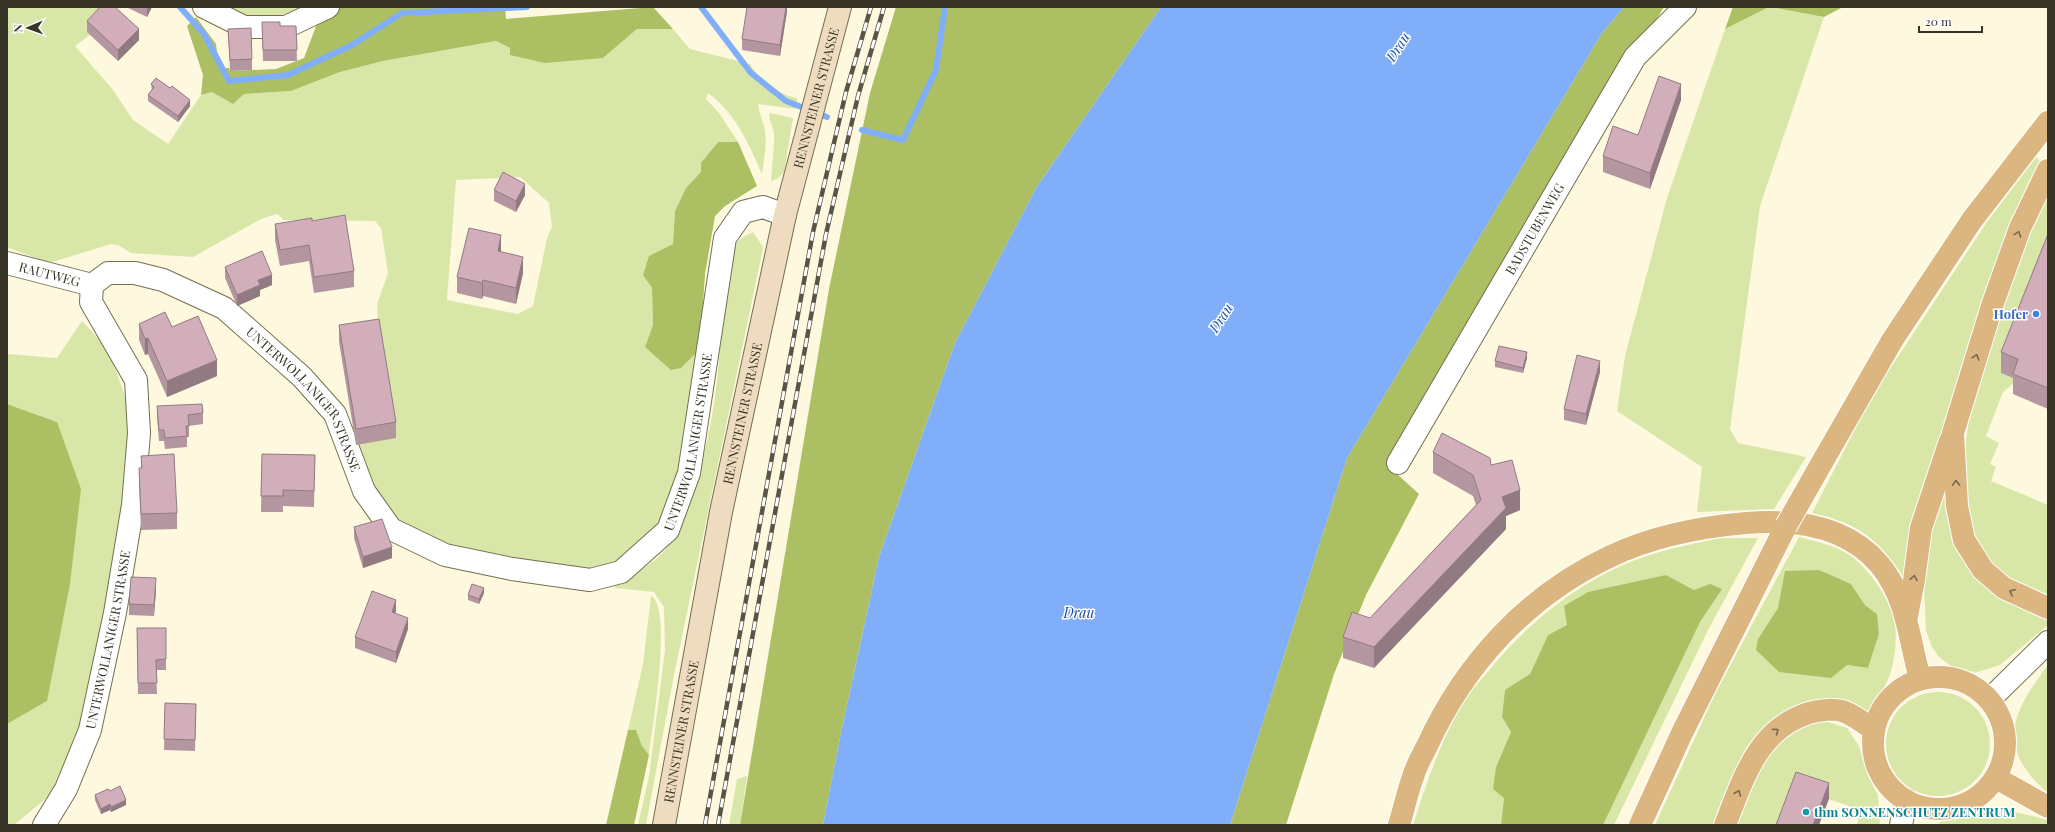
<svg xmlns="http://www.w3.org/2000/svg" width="2055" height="832" font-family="'Playfair Display',serif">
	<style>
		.green { fill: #d8e7a8; fill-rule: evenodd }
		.forest { fill: #acbf63 }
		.water { fill: #80aef9 }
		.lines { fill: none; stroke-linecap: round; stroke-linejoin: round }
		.stream { stroke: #80aef9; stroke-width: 6 }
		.minor-casing { stroke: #746e51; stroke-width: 24 }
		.secondary-casing { stroke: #746e51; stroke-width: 24 }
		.primary-casing { stroke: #fff; stroke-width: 24 }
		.minor { stroke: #fff; stroke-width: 22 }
		.secondary { stroke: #eedbc0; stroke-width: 22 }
		.primary { stroke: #dcb681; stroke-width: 22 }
		.rail-casing { stroke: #585546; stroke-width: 4.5 }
		.rail { stroke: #fff; stroke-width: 3; stroke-dasharray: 9; stroke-linecap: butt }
		.primary-bridge-casing { stroke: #fff; stroke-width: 24; stroke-linecap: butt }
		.primary-bridge { stroke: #dcb681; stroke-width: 22 }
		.wall { fill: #b496a0 }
		.shaded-wall { fill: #927a82 }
		.building { fill: #d1aeba; stroke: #927a82 }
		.oneway { stroke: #7a694c }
		.shop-dot { fill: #3f7fe0; stroke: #fff; stroke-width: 1.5 }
		.culture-dot { fill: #0f9aa8; stroke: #fff; stroke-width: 1.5 }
		.labels { text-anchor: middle; stroke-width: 3; stroke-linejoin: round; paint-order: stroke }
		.street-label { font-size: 13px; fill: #383528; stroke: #fff }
		.shop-label { font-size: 13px; font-weight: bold; fill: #366cbe; stroke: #fff; text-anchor: end }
		.culture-label { font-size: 13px; font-weight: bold; fill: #0d838f; stroke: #fff; text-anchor: start }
		.water-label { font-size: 14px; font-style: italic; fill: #144b9f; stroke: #fff }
	</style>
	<rect width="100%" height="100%" fill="#fef8de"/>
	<g class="green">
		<path d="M7,7H113L90,35L75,46L113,90L133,120L168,144L201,95L212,92L233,104L244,94L291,91L340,72L383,61L496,41L510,48L603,58L637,29H673L690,49L750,64C759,79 779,96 797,98L796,109L758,104C759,114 764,122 765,132C767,146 764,160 762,174C749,144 735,112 708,93L706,99L719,113L738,142H718L701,163V172L686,188L675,211L673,244L649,257L643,275L652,288L653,325L645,347L703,346L688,448L669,508L649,542L623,562L592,570L566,568L437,541L397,520L377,496L356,445L379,335L377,304L388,273L381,228L375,221L284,220L277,214L261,219L193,257L131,253L118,245L111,244L49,263L9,248L7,245ZM520,177L549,203L552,227L547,238L533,306L518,314L447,300L456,180Z"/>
		<path d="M211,7H309L297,12L254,20Z"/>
		<path d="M1769,7L1824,17L1760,206L1730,429L1738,443L1806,457L1774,509L1697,512L1702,467L1617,411L1625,356L1667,198L1725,29Z"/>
		<path d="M770,113L793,118L784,172L777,179L771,181L774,143V133L769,116Z"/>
		<path d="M2036,157L2042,163L1905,579C1877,538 1861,524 1812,513L1872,396L1987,222Z"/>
		<path d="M2048,191V255L2001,373L2018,380L2003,392L1986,436L1999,443L1990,464L1996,467L1991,481L2048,505V594L2041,593L2000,575L1974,541L1970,531L1964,480L1965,447L1970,414L2012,274Z"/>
		<path d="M754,232C755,238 761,241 763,248L674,675L646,825H638L649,776L665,650L664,607L654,592L615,588L613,584C638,573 657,563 673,540C684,524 689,505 695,487C708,446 715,404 719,362C722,329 721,294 728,262C731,247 740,236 754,232Z"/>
		<path d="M82,321L108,349L129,407L127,486L84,721L55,791L14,825H7V724L47,701L57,422L7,404V354L57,358Z"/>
		<path d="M1947,469L1956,540L2048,613V625L2000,665L1978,672L1965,671L1952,667L1939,657L1932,647L1926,631L1923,561Z"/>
		<path d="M1799,537C1815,541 1833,545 1848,554C1866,565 1892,601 1895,623C1897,640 1895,661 1889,677C1884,690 1874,702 1867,714L1772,721L1747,747L1735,772L1716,825H1655L1715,694ZM1851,584L1865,605L1877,614L1879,634L1868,668L1847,665L1758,639L1778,608Z"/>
		<path d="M1721,538H1758L1708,630L1614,825H1603L1700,622L1721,590H1694L1666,575L1548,635L1530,674L1505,691L1502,717L1511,732L1496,767L1504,798L1501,825H1413C1427,781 1442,736 1467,697C1472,689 1480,681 1486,674C1528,622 1583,577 1647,556C1671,548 1696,543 1721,538Z"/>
		<path d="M651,596C673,607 652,730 649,755L642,746L636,730H628L643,664Z"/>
		<path d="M2048,665V793C1995,747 2011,714 2048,665Z"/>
		<circle cx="1938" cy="744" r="52"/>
		<path d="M1821,720L1847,728L1859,746L1868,776L1878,795L1880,825H1857L1861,810L1796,788L1782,825H1732L1753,771L1794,727Z"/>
		<path d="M747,776L740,825H729L737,779Z"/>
		<path d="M1988,812H2015L2048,820V825H1936L1942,821Z"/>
	</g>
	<g class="forest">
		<path d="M339,7H505L506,19L653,7L673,29H637L603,58L545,63L510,55V48L496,41L383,61L340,72L291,91L244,94L233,104L212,92L201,95L203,75L187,26L196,17L216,44L219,68H229L230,71L276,69L304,58L321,13Z"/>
		<path d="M896,7H1161L1036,188L955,343L879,557L840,738L823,825H740L829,289L870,93Z"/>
		<path d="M1624,7H1664L1517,244L1387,465L1419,494L1366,595L1334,674L1286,825H1230L1347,458L1602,33Z"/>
		<path d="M1733,7H1769L1725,29Z"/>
		<path d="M1770,7H1843L1824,17Z"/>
		<path d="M718,142H738L757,186L725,206L715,216L705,274L701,334L703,346L681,368L671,370L645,347L653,325L652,288L643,275L649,256L673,244L675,211L686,188L701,172V163Z"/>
		<path d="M7,404L57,422L81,489L70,584L47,701L7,724Z"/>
		<path d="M1819,570L1851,584L1865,605L1877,614L1879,634L1868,668L1847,665L1831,678L1779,672L1756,650L1758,639L1778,608L1785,571Z"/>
		<path d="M1666,575L1694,590L1710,584L1722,589L1700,622L1603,825H1501L1504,798L1493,789L1496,767L1511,732L1502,717L1505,690L1530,674L1548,635L1567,625L1564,606L1588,592Z"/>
		<path d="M628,730H636L642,746L649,755L634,825H606Z"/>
	</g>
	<path class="water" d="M1161,7H1624L1602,33L1347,458L1230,825H823L840,738L879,557L955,343L1036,188Z"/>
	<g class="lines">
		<g class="stream">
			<path d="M180,7L204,34L229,81L288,75L352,45L402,13L527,7"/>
			<path d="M701,7L751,73L786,101L827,117"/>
			<path d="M862,130L903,140L936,70L945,7"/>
		</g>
		<defs>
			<g id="minor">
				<path d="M204,7L244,27H286L328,7"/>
				<path id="s1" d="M7,263L92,285"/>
				<path id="s2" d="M1398,463L1635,57L1685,7"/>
				<path d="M1990,699L2048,642"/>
				<path id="s3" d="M44,825L66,789L90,730L115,613L133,505L139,433L136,380L91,302L92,285L108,273H135L163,280L224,308L302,377L335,414L364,491L391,529L445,555L512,569L590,580L621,572L668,530L689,473L725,238L743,212L763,207L785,215"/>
				<path d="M1901,825L1906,800"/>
			</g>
			<g id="secondary">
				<path id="s4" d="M664,825L721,512L785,215L840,7"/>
			</g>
			<g id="primary">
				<path d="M2048,170L2020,228L1993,303L1953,433L1957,506L1964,540L1983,570L2004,588L2048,608"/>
				<path d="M1824,459L1893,339L1972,220L2048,122"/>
				<path d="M1907,616L1914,580L1921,528L1950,441"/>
				<circle cx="1939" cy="743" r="66"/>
				<path d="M1996,778L2048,807"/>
				<path d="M1399,825C1404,809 1407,793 1413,777C1416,766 1422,756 1427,746C1465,663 1527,596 1609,557C1652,536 1700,527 1746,523C1794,519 1847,526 1880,565C1907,598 1909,639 1920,679"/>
				<path d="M1640,825L1682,733L1786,526"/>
				<path d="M1725,825C1743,780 1757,729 1809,713C1819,710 1835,708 1845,712C1855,716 1865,724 1874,730"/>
			</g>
		</defs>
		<use href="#minor" class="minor-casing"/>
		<use href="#secondary" class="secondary-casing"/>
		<use href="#primary" class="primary-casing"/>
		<use href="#minor" class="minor"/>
		<use href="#secondary" class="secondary"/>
		<use href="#primary" class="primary"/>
		<defs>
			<g id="rail">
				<path d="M705,825L813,232L846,92L871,7"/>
				<path d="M718,825L826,234L858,96L884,7"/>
			</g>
		</defs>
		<use href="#rail" class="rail-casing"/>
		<use href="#rail" class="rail"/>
		<defs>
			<path id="primary-bridge" d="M1786,526L1824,459"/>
		</defs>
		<use href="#primary-bridge" class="primary-bridge-casing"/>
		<use href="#primary-bridge" class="primary-bridge"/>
	</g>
	<g class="wall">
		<path d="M126,7H152L147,17Z"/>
		<path d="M787,7V11L780,56L742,50V39Z"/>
		<path d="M87,21L139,40L118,61L87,32Z"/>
		<path d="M262,22L280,26H296L297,61H263Z"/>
		<path d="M228,29L252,59V70L230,71Z"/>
		<path d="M151,84L170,88L190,106L178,122L148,101V95L152,90Z"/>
		<path d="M1681,100L1650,189L1603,172V156L1638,135Z"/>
		<path d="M494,190L525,195L516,212L494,201Z"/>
		<path d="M312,221L354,271V287L314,293L309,261L280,266L275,240V224Z"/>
		<path d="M2048,234V409L2013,394V378L2001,373V352Z"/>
		<path d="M501,252L523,273L516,304L483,296L482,299L457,293V277Z"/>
		<path d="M225,267L272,285L260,290V296L237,306L225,278Z"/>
		<path d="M139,324L172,327L217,376L167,397L148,354L145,355L139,340Z"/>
		<path d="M339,325L396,422V438L356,445L339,342Z"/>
		<path d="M1527,358L1523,373L1495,367V361Z"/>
		<path d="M1600,372L1586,425L1564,420V409Z"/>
		<path d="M157,406L203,413V424L189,426V437H187V447L165,449L164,441H159L157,417Z"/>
		<path d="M1433,452L1491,465L1520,510L1506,516V529L1374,668L1343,658V637L1370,618L1476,505L1473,496L1433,473Z"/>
		<path d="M262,454L315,455L314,507L283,506V512H261Z"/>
		<path d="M141,456L177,513V529L141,530L139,484V468H141Z"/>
		<path d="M354,527L392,558L363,568L354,538Z"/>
		<path d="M156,589L154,616L129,615V604Z"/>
		<path d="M484,593L479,604L468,600V595Z"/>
		<path d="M396,611L395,613L408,629L396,663L355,648V637Z"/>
		<path d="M137,628H166V670H156L157,694H138Z"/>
		<path d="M165,703L196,704L195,751L164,750Z"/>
		<path d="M110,791L126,805L111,812L110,810L101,814L95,800V795Z"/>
	</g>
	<g class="shaded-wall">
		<path d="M147,7H152L147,17Z"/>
		<path d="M786,7H787V11L780,56V45Z"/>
		<path d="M139,29V40L118,61V50Z"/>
		<path d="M1681,84V100L1650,189V173Z"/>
		<path d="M190,100V106L178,122V116Z"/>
		<path d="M525,184V195L516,212V201Z"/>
		<path d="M501,235V251L498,267V251Z"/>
		<path d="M523,257V273L516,304V288Z"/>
		<path d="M272,275V285L260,290V296L237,306V295L258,280Z"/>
		<path d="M483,280V296L482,299V283Z"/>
		<path d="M148,338V354L145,355V339Z"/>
		<path d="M1527,352V358L1523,373V368Z"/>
		<path d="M217,360V376L167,397V381Z"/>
		<path d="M1600,361V372L1586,425V414Z"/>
		<path d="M1520,490V510L1506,516V529L1374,668V647L1502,497Z"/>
		<path d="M392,547V558L363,568V557Z"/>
		<path d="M156,578V589L154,616V605Z"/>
		<path d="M484,588V593L479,604V599Z"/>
		<path d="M396,600V611L392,623V612Z"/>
		<path d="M408,618V629L396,663V652Z"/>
		<path d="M1829,783V799L1819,825H1813Z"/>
		<path d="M126,800V805L111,812V807Z"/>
		<path d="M110,804V810L101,814V809Z"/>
	</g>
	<g class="building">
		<path d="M100,7H115L139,29L118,50L87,21Z"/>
		<path d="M747,7H786L780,45L742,39Z"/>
		<path d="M262,22H280V26H296L297,50H263Z"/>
		<path d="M251,28L252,59L230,60L228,29Z"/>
		<path d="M1659,76L1681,84L1650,173L1603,156L1613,126L1638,135Z"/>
		<path d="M156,78L170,88L172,86L190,100L178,116L148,95L154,87L151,84Z"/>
		<path d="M503,172L525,184L516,201L494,190Z"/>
		<path d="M345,215L354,271L314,277L309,245L280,250L275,224L312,218V221Z"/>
		<path d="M469,228L501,235L498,251L523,257L516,288L483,280L482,283L457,277Z"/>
		<path d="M2048,234V388L2013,374L2018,359L2001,352Z"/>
		<path d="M262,251L272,275L258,280L260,285L237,295L225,267Z"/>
		<path d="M165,312L172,327L198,316L217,360L167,381L148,338L145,339L139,324Z"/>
		<path d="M379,319L396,422L356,429L339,325Z"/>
		<path d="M1499,346L1527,352L1523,368L1495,361Z"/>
		<path d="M1577,355L1600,361L1586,414L1564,409Z"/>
		<path d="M202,404L203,413L188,415L189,426H186L187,436L165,438L164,430H159L157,406Z"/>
		<path d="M1442,433L1490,458L1491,465L1512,460L1520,490L1502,497L1506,508L1374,647L1343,637L1352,612L1370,618L1481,500L1473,475L1433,452Z"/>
		<path d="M174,454L177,513L141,514L139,468H142L141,456Z"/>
		<path d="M262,454L315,455L314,491L283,490V496H261Z"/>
		<path d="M382,519L392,547L363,557L354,527Z"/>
		<path d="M131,577L156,578L154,605L129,604Z"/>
		<path d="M472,584L484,588L479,599L468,595Z"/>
		<path d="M372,591L396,600L392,612L408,618L396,652L355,637Z"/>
		<path d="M137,628H166V659L156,660L157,683H138Z"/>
		<path d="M165,703L196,704L195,740L164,739Z"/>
		<path d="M1796,772L1829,783L1813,825H1776Z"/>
		<path d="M120,786L126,800L111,807L110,804L101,809L95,795L108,789L110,791Z"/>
	</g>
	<defs><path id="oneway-chevron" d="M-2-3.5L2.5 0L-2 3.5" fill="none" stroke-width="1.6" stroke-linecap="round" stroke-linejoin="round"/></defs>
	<g class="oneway">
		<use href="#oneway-chevron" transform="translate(2018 234) rotate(-70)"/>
		<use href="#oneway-chevron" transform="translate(1976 357) rotate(-73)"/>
		<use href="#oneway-chevron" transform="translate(1956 483) rotate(-92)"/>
		<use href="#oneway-chevron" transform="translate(1914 578) rotate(-81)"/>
		<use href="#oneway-chevron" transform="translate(2012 592) rotate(-154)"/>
		<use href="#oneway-chevron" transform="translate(1776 731) rotate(-37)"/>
		<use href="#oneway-chevron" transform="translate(1738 793) rotate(-68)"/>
	</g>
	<circle class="shop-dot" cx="2036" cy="314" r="4"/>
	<circle class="culture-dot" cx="1806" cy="812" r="4"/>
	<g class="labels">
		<g class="street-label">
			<text dy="5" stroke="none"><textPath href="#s4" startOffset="743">RENNSTEINER STRASSE</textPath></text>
			<text dy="5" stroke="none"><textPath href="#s2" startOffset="271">BADSTUBENWEG</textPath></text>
			<text dy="5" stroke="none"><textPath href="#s1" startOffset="44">RAUTWEG</textPath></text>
			<text dy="5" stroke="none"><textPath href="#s3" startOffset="834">UNTERWOLLANIGER STRASSE</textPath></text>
			<text dy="5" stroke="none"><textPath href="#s4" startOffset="419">RENNSTEINER STRASSE</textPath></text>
			<text dy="5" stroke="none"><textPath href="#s3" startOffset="1386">UNTERWOLLANIGER STRASSE</textPath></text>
			<text dy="5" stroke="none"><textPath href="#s3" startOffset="198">UNTERWOLLANIGER STRASSE</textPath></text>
			<text dy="5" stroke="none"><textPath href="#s4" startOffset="95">RENNSTEINER STRASSE</textPath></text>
		</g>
		<g class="shop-label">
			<text x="2028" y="319">Hofer</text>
		</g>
		<g class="culture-label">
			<text x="1814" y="817">thm SONNENSCHUTZ ZENTRUM</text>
		</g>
		<g class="water-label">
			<text transform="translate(1398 47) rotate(-57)" y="5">Drau</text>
			<text transform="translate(1221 318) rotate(-57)" y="5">Drau</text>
			<text x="1079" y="618">Drau</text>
		</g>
	</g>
	<rect width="2055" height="832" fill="none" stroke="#383528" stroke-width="16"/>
	<g transform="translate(28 28) rotate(268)" stroke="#ffffff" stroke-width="3" paint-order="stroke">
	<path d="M0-3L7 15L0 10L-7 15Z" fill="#383528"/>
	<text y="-6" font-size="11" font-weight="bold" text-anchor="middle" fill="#383528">N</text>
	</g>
	<path d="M1919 26v6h63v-6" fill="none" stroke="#383528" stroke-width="2"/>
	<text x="1925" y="26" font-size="12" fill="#383528" stroke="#ffffff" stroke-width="3" paint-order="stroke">20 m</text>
</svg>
